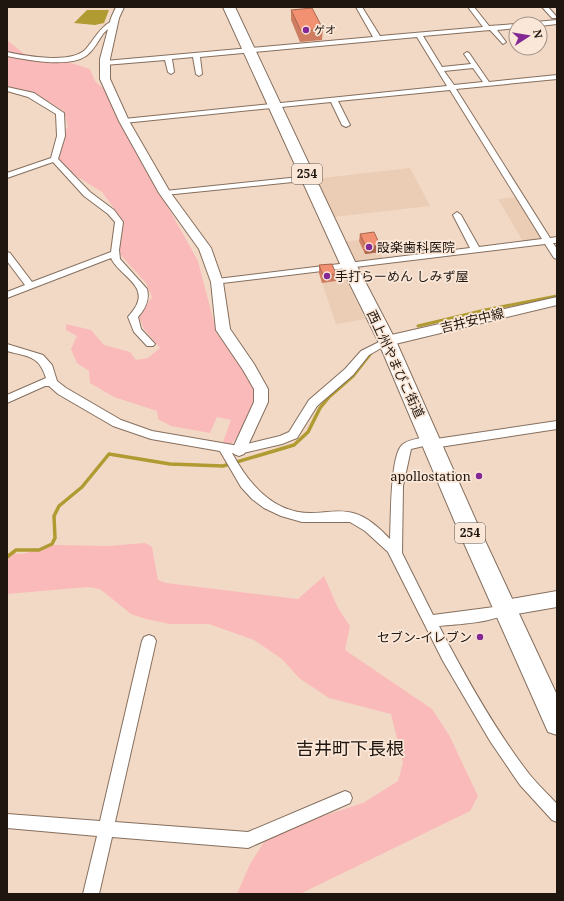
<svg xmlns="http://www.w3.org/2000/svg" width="564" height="901" font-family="'Noto Serif','Noto Sans JP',serif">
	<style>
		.built { fill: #ebccb5 }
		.green { fill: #fabab9 }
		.water { fill: #af9b31 }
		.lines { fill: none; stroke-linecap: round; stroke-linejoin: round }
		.stream-far1 { stroke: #af9b31; stroke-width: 3 }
		.stream { stroke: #af9b31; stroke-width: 3.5 }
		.street-casing { stroke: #856f5e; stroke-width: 2 }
		.secondary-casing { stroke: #856f5e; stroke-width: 2 }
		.highway-casing { stroke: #856f5e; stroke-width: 2 }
		.street { fill: #fff; fill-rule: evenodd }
		.secondary { fill: #fff; fill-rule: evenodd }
		.highway { fill: #fff; fill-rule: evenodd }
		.wall { fill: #cf7d61 }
		.shaded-wall { fill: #a9664f }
		.building { fill: #f19171; stroke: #a9664f }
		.poi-dot { fill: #832894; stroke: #fbe7d8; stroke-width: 1.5 }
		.labels { text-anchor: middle; stroke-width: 3.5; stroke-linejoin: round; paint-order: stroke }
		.far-poi-label { font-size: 11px; fill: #1e160f; stroke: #fbe7d8; text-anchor: start }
		.shield { fill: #fbe7d8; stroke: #60554b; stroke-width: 1 }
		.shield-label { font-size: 12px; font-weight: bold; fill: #1e160f }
		.poi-label { font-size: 13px; fill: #1e160f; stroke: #fbe7d8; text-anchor: start }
		.street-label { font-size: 13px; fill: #1e160f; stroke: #fbe7d8 }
		.near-quarter-label { font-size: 18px; fill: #1e160f; stroke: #fbe7d8 }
	</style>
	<rect width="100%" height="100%" fill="#f2d9c6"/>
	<g class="built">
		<path d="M410,168L430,206L333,217L314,179Z"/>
		<path d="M517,197L545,240L524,243L498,199Z"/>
		<path d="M374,238L384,261L354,264L344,242Z"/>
		<path d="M340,267L365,319L336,324L318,271Z"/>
	</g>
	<g class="green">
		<path d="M7,40L24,54L59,59L90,69L95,81L105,90L124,128L198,261L217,334L245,370L256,390V405L246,425L230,446L223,442L231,420L217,417L210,433L171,426L158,419L157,411L114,397L90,383L89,371L77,363L71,349L77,336L66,330V324L91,330L104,345L130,352L136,360L148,358L160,348L144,329L139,317L152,297L146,283L118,252L122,238L123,221L102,192L65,169L59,160L60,144L68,126L64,111L36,94L7,87Z"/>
		<path d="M145,543L152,547L158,580L166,583L298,599L324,576L338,608L350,626L345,650L432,709L449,735L478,796L470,811L300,894H237L250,864L264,842L286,828L363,803L398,781L403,763L391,714L329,698L299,678L282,659L254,640L209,624H170L146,619L131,614L100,589L88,587L7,594V553L22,554L53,545L108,546Z"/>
	</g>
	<path class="water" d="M87,10H109L104,23L95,25L74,23Z"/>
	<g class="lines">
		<path class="stream-far1" d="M418,326L485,310L557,296"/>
		<path class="stream" d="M7,557L16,550H39L52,544L55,538L54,516L59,506L82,487L109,454L170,464L223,466L294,445L308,432L320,408L329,397L353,376L371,353"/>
		<defs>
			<g id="street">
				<path d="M356,7H362L380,36L483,27L468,7H474L489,26L516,24V28L497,30L506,42L503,44L490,30L423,36L442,67L471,64L464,54L467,52L469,53L489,82L557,75V79L456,89L550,238L557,237V243H553L557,249V259L554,258L545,244L214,284L212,282L217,279L470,248L453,215L457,212L461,215L479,247L542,239L450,90L338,101L350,125L346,127L342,125L331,102L124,123L120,121L124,119L447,86L417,37L200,57L202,74L199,76L196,74L193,57L172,59L174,72L171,74L168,72L165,60L105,65L102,63L105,61L373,37ZM473,68L483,82L454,85L444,71Z"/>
				<path d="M542,7H548L556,16V18H552Z"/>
				<path d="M557,20V24L540,26V24H533L536,22Z"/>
				<path d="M112,21L117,22C113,26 107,29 103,34C98,41 94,50 86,56C69,68 27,60 7,56V52C25,56 70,64 85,50C94,40 99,28 112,21Z"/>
				<path d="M7,87L34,93L64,113L65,136L58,159L90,192L114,210L123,222L119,250L120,259L147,289C150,300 145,309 138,317L141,329L155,344L153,346H147L134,332L128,317C131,313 135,309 137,304C146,284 118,274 111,258L7,298V292L25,285L7,261V252L10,253L32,282L111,252L115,222L108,214L84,196L53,162L7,178V173L51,158L57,136L56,114L28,97L7,91Z"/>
				<path d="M309,176L313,178L312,180L165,195L161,193L165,191Z"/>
				<path d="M387,338L392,341L390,343L369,355L353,375L317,406L297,438L282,444L239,454L232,453C248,483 273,513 310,513C324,513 340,509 353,513C368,517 379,528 390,539C391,521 390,456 402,445C408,439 423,438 431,436L436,439L557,421V429L433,448L428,445L411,449L403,486L402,553L433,615L494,607L505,602L509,604L511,608C504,623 455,624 439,626C464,674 496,732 530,775C538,785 548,794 557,804V822L552,820L520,785L490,741L443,661L388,552L365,531L350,522H302L281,516L264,508L252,499L241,487L220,451L151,439L113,426L58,394L49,386H45L7,403V395L46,378C39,355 28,357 7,351V344L43,355L52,365L57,381L66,388L121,420L152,431L239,446L280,436L289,432L309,400L345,369L361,351Z"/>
				<path d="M149,635L154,637L156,641L115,822L248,832L345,791L350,793L352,798L350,803L248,848L112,837L99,894H83L97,836L7,828V814L100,821L142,641L144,637Z"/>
			</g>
			<g id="secondary">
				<path d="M116,7H124L119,18L110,59V79L129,121L170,192L211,248L223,282L230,329L254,364L268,389V402L244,454L239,456L234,454L232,450L254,402V389L243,370L216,330L211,282L199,249L159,193L119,121L100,79V59L111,18Z"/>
				<path d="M557,297V305L387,346L382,344L380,341L382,338L387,336Z"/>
				<path d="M557,591V607L505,616L499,613L496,608L499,603L505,600Z"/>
			</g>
			<path id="highway" d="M223,7H235L357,266L396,341L481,532L557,695V735L548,732L459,532L378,341L341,266Z"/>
		</defs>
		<use href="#street" class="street-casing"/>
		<use href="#secondary" class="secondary-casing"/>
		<use href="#highway" class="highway-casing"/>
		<use href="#street" class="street"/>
		<use href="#secondary" class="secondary"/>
		<use href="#highway" class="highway"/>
	</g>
	<g class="wall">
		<path d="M291,10L323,29L322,40L300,42L291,20Z"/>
		<path d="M360,234L380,252L365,254L359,241Z"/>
		<path d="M319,265L336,274V281L322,283L319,273Z"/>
	</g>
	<path class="shaded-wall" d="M380,245V252L365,254L366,247Z"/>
	<g class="building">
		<path d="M312,8L323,29L301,31L291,10Z"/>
		<path d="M374,232L380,245L366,247L360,234Z"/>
		<path d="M332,264L336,274L323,275L319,265Z"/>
	</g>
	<g class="poi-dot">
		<circle cx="306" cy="30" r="4"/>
		<circle cx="369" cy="247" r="4"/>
		<circle cx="327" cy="276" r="4"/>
		<circle cx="479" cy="476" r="4"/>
		<circle cx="480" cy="637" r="4"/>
	</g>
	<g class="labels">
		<g class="far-poi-label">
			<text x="314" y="34">ゲオ</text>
		</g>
		<g class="shield">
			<rect x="292" y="164" width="30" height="20" rx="3"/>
			<rect x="455" y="523" width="30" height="20" rx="3"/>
		</g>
		<g class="shield-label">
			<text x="307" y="178">254</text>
			<text x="470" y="537">254</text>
		</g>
		<g class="poi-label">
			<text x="377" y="252">設楽歯科医院</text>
			<text x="335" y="281">手打らーめん しみず屋</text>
			<text x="471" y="481" text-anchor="end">apollostation</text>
			<text x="472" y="642" text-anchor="end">セブン-イレブン</text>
		</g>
		<g class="street-label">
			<text transform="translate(472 320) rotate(-14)" y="5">吉井安中線</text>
			<text transform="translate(396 364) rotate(65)" y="5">西上州やまびこ街道</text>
		</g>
		<g class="near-quarter-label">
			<text x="350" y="755">吉井町下長根</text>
		</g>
	</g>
	<rect width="564" height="901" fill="none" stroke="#1e160f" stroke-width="16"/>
	<g transform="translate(528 36) rotate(78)"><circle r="19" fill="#fbe7d8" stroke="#a39388"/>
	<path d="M0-3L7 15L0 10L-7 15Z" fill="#832894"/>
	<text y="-6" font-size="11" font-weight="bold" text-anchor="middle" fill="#1e160f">N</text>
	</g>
</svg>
